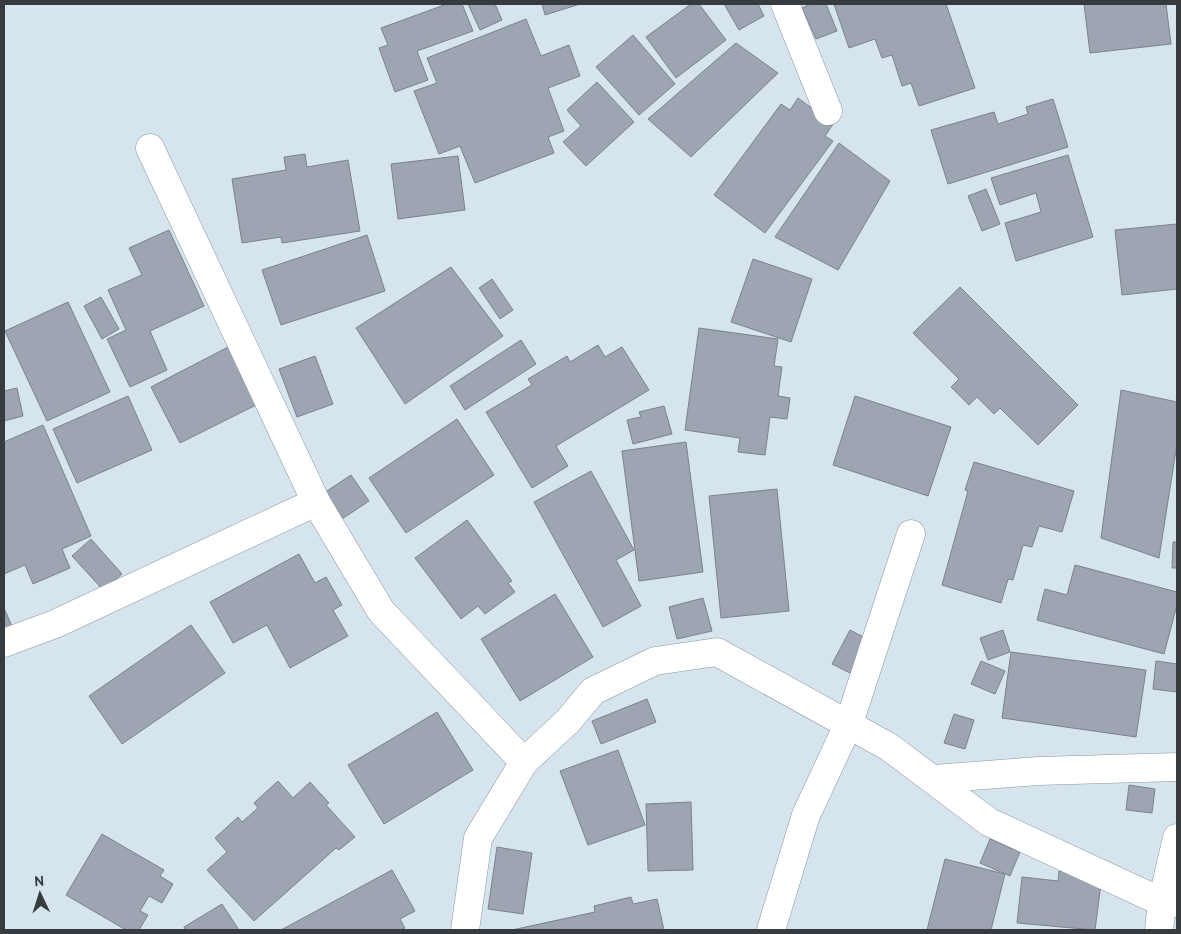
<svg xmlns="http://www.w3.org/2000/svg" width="1181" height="934" font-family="Overpass,sans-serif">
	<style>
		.building { fill: #9ca5b1; stroke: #79828d }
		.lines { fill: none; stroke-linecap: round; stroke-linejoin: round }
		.minor-casing { stroke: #89979f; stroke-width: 29 }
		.minor { stroke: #fff; stroke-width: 28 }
	</style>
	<rect width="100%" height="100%" fill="#d5e4ed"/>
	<g class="building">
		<path d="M447,4H462L473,31L417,51L428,80L395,92L379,48L388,45L381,28Z"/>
		<path d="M468,4H495L502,20L480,30Z"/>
		<path d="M542,4H580L545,15Z"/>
		<path d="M691,4H699L726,40L676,78L646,37Z"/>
		<path d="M724,4H758L764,16L739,30Z"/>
		<path d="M811,4H826L837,31L816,39L802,8Z"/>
		<path d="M834,4H946L975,88L919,106L911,83L902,86L892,55L882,58L875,39L849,48Z"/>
		<path d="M1084,4H1166L1171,44L1090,53Z"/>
		<path d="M526,19L541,56L569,45L580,76L548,88L564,131L548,137L554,153L475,183L460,146L439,154L414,91L437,83L427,58Z"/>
		<path d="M633,35L675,84L639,115L596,67Z"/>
		<path d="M736,43L778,73L691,157L648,119Z"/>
		<path d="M597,82L634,122L586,166L563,142L581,126L567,110Z"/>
		<path d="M798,98L833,124L825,136L833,141L765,233L714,195L781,104L790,110Z"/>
		<path d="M1053,99L1068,147L948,184L931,130L994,112L998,124L1028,114L1026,107Z"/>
		<path d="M839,143L890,181L838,270L775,237Z"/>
		<path d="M305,154L307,167L348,160L360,231L282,243L281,237L242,243L232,179L286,170L284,157Z"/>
		<path d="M1068,155L1093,237L1016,261L1005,223L1041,212L1036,193L1000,205L991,178Z"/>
		<path d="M458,156L465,210L398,219L391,164Z"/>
		<path d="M986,189L1000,224L982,231L968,196Z"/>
		<path d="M1177,224V289L1122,295L1115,230Z"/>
		<path d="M169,230L204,306L150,331L167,370L130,387L107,339L126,330L108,290L142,275L129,248Z"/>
		<path d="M367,235L385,291L281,325L262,270Z"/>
		<path d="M753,259L812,279L791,342L731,322Z"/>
		<path d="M451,267L503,336L405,404L356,328Z"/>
		<path d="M492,279L513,310L500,319L479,288Z"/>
		<path d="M960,287L1078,405L1038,445L1000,408L994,414L977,397L969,405L951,387L959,379L913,333Z"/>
		<path d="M101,297L119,329L102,339L84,306Z"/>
		<path d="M68,302L110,392L47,421L5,331Z"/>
		<path d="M699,328L778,339L774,366L782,367L778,396L790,398L787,419L770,417L765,455L738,452L740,438L685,430Z"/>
		<path d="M521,340L536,364L465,410L450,386Z"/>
		<path d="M232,345L262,402L180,443L151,387Z"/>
		<path d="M598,345L605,357L622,347L649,390L556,446L568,466L532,488L486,412L532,385L528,379L567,356L570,362Z"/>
		<path d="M315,356L333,404L297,417L279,369Z"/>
		<path d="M17,388L23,416L4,421V391Z"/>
		<path d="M1121,390L1177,402V444L1159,558L1101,538Z"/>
		<path d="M128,396L152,450L77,483L53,429Z"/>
		<path d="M855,396L951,427L928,496L833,465Z"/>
		<path d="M664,406L672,434L633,444L627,420L641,417L639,412Z"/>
		<path d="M457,419L494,475L406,533L369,478Z"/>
		<path d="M43,425L91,536L62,549L70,568L33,584L25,565L4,574V442Z"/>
		<path d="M686,442L703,572L639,581L622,451Z"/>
		<path d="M974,462L1074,491L1062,532L1039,526L1032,547L1023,545L1013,580L1008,579L1001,603L942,585L968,491L965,490Z"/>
		<path d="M591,471L634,550L616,560L641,606L603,627L534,502Z"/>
		<path d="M351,475L369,501L339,521L321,495Z"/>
		<path d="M777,489L789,611L721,618L709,496Z"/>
		<path d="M467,520L512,581L508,583L515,592L485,614L478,606L461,619L415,558Z"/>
		<path d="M91,539L122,574L103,590L72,556Z"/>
		<path d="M1173,542H1177V568H1172Z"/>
		<path d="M299,554L315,583L326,577L342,605L333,610L348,636L290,668L267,625L233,643L210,602Z"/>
		<path d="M1075,565L1177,592V605L1164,654L1037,620L1045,589L1067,595Z"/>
		<path d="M555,594L593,657L520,701L481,639Z"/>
		<path d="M703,598L712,631L677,639L669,607Z"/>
		<path d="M4,608L14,631L4,635Z"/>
		<path d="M191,625L225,673L122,744L89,696Z"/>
		<path d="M850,630L871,641L854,675L832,664Z"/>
		<path d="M1003,630L1010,652L988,660L980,638Z"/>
		<path d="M1011,652L1146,670L1136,737L1002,718Z"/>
		<path d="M981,661L1005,671L995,694L971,684Z"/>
		<path d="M1156,661L1177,664V692L1153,689Z"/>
		<path d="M647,699L656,722L601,744L592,721Z"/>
		<path d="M437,712L473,770L384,824L348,765Z"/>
		<path d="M954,714L974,720L965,749L944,743Z"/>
		<path d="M618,750L645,825L588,845L560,771Z"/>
		<path d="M278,781L293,798L310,782L329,803L326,805L355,837L339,850L336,848L254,921L207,870L227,852L215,838L238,817L242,822L258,808L254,803Z"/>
		<path d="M1129,785L1155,789L1152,813L1126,810Z"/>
		<path d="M691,802L693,870L648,871L646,804Z"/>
		<path d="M102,834L164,870L160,876L173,884L162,903L149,896L140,911L148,915L139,930H126L66,895Z"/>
		<path d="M990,839L1020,852L1010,876L980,863Z"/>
		<path d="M497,847L532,853L523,914L488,909Z"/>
		<path d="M945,859L1005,874L991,930H927Z"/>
		<path d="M392,870L415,911L400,919L405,928L400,930H281Z"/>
		<path d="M1059,871L1102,876L1095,930L1017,923L1022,877L1058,881Z"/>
		<path d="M631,897L633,904L657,899L664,930H512L595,912L594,906Z"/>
		<path d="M222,904L239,930H185L184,927Z"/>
	</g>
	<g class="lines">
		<defs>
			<g id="minor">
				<path d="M785,4L828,111"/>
				<path d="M150,148L316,502L381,611L524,762L478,838L465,930"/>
				<path d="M4,643L55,624L316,502"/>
				<path d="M524,762L568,721L593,691L655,661L717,652L889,747L989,822L1162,902L1177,903"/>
				<path d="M934,779L1038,771L1177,767"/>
				<path d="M771,930L806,815L849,723L911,534"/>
				<path d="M1159,930L1162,902L1177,838"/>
			</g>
		</defs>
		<use href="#minor" class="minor-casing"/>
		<use href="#minor" class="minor"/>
	</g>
	<rect width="1181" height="934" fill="none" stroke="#353b3e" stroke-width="10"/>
	<g transform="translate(40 894) rotate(356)" stroke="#d5e4ed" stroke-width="4" paint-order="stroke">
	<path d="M0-4L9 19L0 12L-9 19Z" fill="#353b3e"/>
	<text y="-8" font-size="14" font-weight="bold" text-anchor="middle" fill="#353b3e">N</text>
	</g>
</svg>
